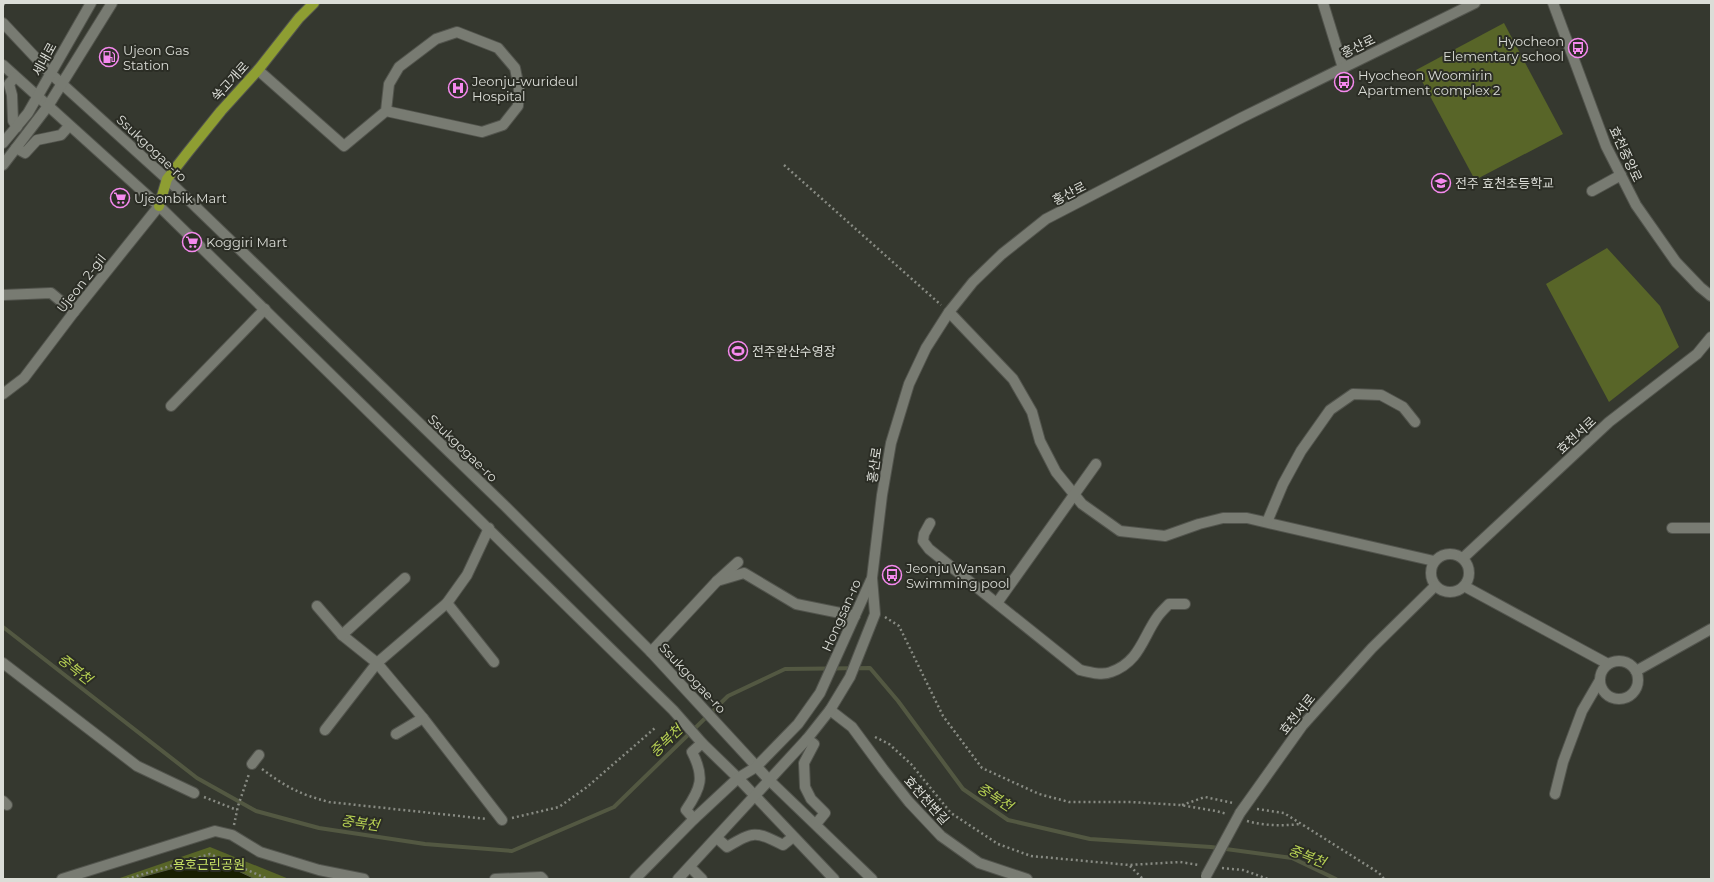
<svg xmlns="http://www.w3.org/2000/svg" width="1714" height="882" font-family="Montserrat,'Noto Sans KR',sans-serif">
	<style>
		.green { fill: #586528 }
		.water { fill: #191f02; stroke: #535842 }
		.lines { fill: none; stroke-linecap: round; stroke-linejoin: round }
		.stream { stroke: #535842; stroke-width: 4 }
		.minor-casing { stroke: #52544d; stroke-width: 12 }
		.major-casing { stroke: #52544d; stroke-width: 12 }
		.path { stroke: #888b83; stroke-width: 2.5; stroke-dasharray: 2 3; stroke-linecap: butt }
		.minor { stroke: #787b72; stroke-width: 10 }
		.major { stroke: #8e9e32; stroke-width: 10 }
		.minor-bridge-casing { stroke: #52544d; stroke-width: 12; stroke-linecap: butt }
		.minor-bridge { stroke: #787b72; stroke-width: 10 }
		.labels { text-anchor: middle; stroke-width: 4; stroke-linejoin: round; paint-order: stroke }
		.poi-label { font-size: 13px; fill: #dbddd7; stroke: #2b2d25; text-anchor: start }
		.street-label { font-size: 13px; fill: #dbddd7; stroke: #2b2d25 }
		.park-label { font-size: 13px; fill: #c8e265; stroke: #2b2d25 }
		.water-label { font-size: 14px; font-style: italic; fill: #b7d153; stroke: #2b2d25 }
	</style>
	<rect width="100%" height="100%" fill="#35382f"/>
	<g class="green">
		<path d="M1504,23L1563,134L1475,180L1416,70Z"/>
		<path d="M1607,248L1660,306L1679,347L1609,402L1546,284Z"/>
		<path d="M210,847L289,879H117Z"/>
	</g>
	<path class="water" d="M211,858L255,879H134Z"/>
	<g class="lines">
		<path class="stream" d="M3,627L197,778L256,811L319,828L425,844L512,851L614,807L728,696L785,669L870,668L898,701L963,789L1008,820L1090,839L1211,847L1292,858L1336,879"/>
		<defs>
			<g id="minor">
				<path d="M1323,3L1343,68"/>
				<path d="M1553,3L1606,146L1636,205L1676,262L1700,287L1711,296"/>
				<path d="M3,23L51,74L167,179L504,505L651,652L769,780L872,879"/>
				<path d="M3,65L159,206L673,710L702,743L738,778L834,879"/>
				<path d="M258,70L344,146L386,111L389,84L399,67L436,39L457,32L498,48L515,68L519,88L518,106L503,125L482,132L386,111"/>
				<path d="M15,77L9,84L12,95L13,121L17,127"/>
				<path d="M3,143L28,113L91,3"/>
				<path d="M16,148L25,153L37,140L61,135L69,126"/>
				<path d="M3,165L48,106L112,3"/>
				<path d="M1592,191L1621,175"/>
				<path d="M3,295L51,293L74,312"/>
				<path d="M949,312L1013,379L1032,412L1040,441L1056,472L1082,504L1120,531L1165,536L1199,524L1223,518H1247L1434,561"/>
				<path d="M3,394L24,378L74,312L159,206"/>
				<path d="M171,406L265,309"/>
				<path d="M1267,522L1283,484L1301,451L1330,410L1353,394L1381,395L1403,407L1415,422"/>
				<path d="M930,523L924,534L923,541L929,549L1080,670C1089,672 1102,676 1111,672C1140,662 1143,636 1158,616C1161,612 1165,608 1169,604H1185"/>
				<path d="M1672,528H1711"/>
				<circle cx="1450" cy="573" r="19"/>
				<path d="M1463,558L1609,422L1697,354L1711,337"/>
				<path d="M717,581L744,573L796,604L855,616"/>
				<path d="M1464,586L1608,664"/>
				<path d="M447,603L494,662"/>
				<path d="M997,603L1096,464"/>
				<path d="M317,606L342,635L377,663L423,718L502,820"/>
				<path d="M342,635L405,578"/>
				<path d="M651,652L717,581L738,562"/>
				<circle cx="1619" cy="680" r="19"/>
				<path d="M3,663L137,766L194,793"/>
				<path d="M1636,671L1711,629"/>
				<path d="M830,710L852,727L883,769L909,802L941,836L979,863L1027,879"/>
				<path d="M325,730L377,663L447,603L467,575L489,528"/>
				<path d="M396,734L423,718"/>
				<path d="M807,739L814,744L804,763L805,787L811,799L825,813L816,824"/>
				<path d="M252,764L259,755"/>
				<path d="M1555,794L1563,762L1582,711L1600,680"/>
				<path d="M3,801L7,805"/>
				<path d="M1240,813L1302,726L1372,648L1435,586"/>
				<path d="M694,819L686,810C701,788 705,777 692,752L702,743"/>
				<path d="M717,838L727,847C754,831 755,831 783,845L793,837"/>
				<path d="M690,867L702,879"/>
				<path d="M62,879L215,831L232,835L260,852L319,870L364,879"/>
				<path d="M495,879L541,877L543,879"/>
				<path d="M635,879L694,819L738,778L756,767L798,724L820,693L871,580"/>
				<path d="M678,879L807,739L830,710L850,677L875,614L872,578L882,495L891,443L909,384L926,348L949,312L973,282L1002,254L1046,219L1241,118L1475,3"/>
			</g>
			<path id="major" d="M159,206L167,179L188,152L221,111L258,70L299,18L314,3"/>
		</defs>
		<use href="#minor" class="minor-casing"/>
		<use href="#major" class="major-casing"/>
		<g class="path">
			<path d="M3,5L5,3"/>
			<path d="M784,165L941,305"/>
			<path d="M885,617L899,626L943,716L982,768L1039,794L1069,802H1131L1180,805L1216,811L1227,814"/>
			<path d="M875,737L889,744L911,764L951,813L998,844L1031,856L1129,865L1180,862L1199,865"/>
			<path d="M262,769C286,787 299,794 329,802L487,819"/>
			<path d="M204,797L237,810"/>
			<path d="M1182,805L1205,797L1233,803"/>
			<path d="M1257,809L1284,813L1379,873L1384,879"/>
			<path d="M512,818L559,807L587,787L655,728"/>
			<path d="M1247,821C1265,826 1283,826 1300,824"/>
			<path d="M234,825L238,806L249,774"/>
			<path d="M1130,866L1143,879"/>
			<path d="M1222,868L1243,870L1268,879"/>
			<path d="M127,879L210,854L268,879"/>
		</g>
		<use href="#minor" class="minor"/>
		<use href="#major" class="major"/>
		<defs>
			<path id="minor-bridge" d="M1206,876L1240,813"/>
		</defs>
		<use href="#minor-bridge" class="minor-bridge-casing"/>
		<use href="#minor-bridge" class="minor-bridge"/>
	</g>
	<defs>
		<symbol id="bus-ring" viewBox="-11 -11 22 22"><circle r="9.5" fill="#2b2d25" stroke="#f589ee" stroke-width="1.5"/><path d="M-5-6H5V4H4V6H2V4H-2V6H-4V4H-5ZM-3.5-4V0h7V-4ZM-3.5 1.2v1.5H-2V1.2ZM2 1.2v1.5H3.5V1.2Z" fill="#f589ee"/></symbol>
		<symbol id="fuel-ring" viewBox="-11 -11 22 22"><circle r="9.5" fill="#2b2d25" stroke="#f589ee" stroke-width="1.5"/><path d="M-5.5-6h7V0h2V4h1.3V-2.5L3-4.5l.8-.8L6-3V5H2.5V1h-1V6h-7ZM-4.2-4.7v3.2H.2V-4.7Z" fill="#f589ee"/></symbol>
		<symbol id="hospital-ring" viewBox="-11 -11 22 22"><circle r="9.5" fill="#2b2d25" stroke="#f589ee" stroke-width="1.5"/><path d="M-5-5h3v3.5h4V-5h3V5h-3V1.5h-4V5h-3Z" fill="#f589ee"/></symbol>
		<symbol id="school-ring" viewBox="-11 -11 22 22"><circle r="9.5" fill="#2b2d25" stroke="#f589ee" stroke-width="1.5"/><path d="M0-5L7-2L0 1L-7-2ZM-4 1L0 2.5L4 1V4Q0 6-4 4Z" fill="#f589ee"/></symbol>
		<symbol id="supermarket-ring" viewBox="-11 -11 22 22"><circle r="9.5" fill="#2b2d25" stroke="#f589ee" stroke-width="1.5"/><path d="M-6-5.5h2.5l.6 2H6L4.5 2H-2.5L-4.4-4H-6ZM-1.5 3.2a1.3 1.3 0 1 0 .1 0ZM3 3.2a1.3 1.3 0 1 0 .1 0Z" fill="#f589ee"/></symbol>
		<symbol id="stadium-ring" viewBox="-11 -11 22 22"><circle r="9.5" fill="#2b2d25" stroke="#f589ee" stroke-width="1.5"/><path d="M0-5a6.5 5 0 1 0 0 10a6.5 5 0 1 0 0-10ZM-3.5-1.8h7v3.6h-7Z" fill="#f589ee"/></symbol>
	</defs>
	<g fill-rule="evenodd">
		<use href="#bus-ring" x="1567" y="37" width="22" height="22"/>
		<use href="#fuel-ring" x="98" y="46" width="22" height="22"/>
		<use href="#bus-ring" x="1333" y="71" width="22" height="22"/>
		<use href="#hospital-ring" x="447" y="77" width="22" height="22"/>
		<use href="#school-ring" x="1430" y="172" width="22" height="22"/>
		<use href="#supermarket-ring" x="109" y="187" width="22" height="22"/>
		<use href="#supermarket-ring" x="181" y="231" width="22" height="22"/>
		<use href="#stadium-ring" x="727" y="340" width="22" height="22"/>
		<use href="#bus-ring" x="881" y="564" width="22" height="22"/>
	</g>
	<g class="labels">
		<g class="poi-label">
			<text x="1564" y="46" text-anchor="end">Hyocheon<tspan x="1564" dy="15">Elementary school</tspan></text>
			<text x="123" y="55">Ujeon Gas<tspan x="123" dy="15">Station</tspan></text>
			<text x="1358" y="80">Hyocheon Woomirin<tspan x="1358" dy="15">Apartment complex 2</tspan></text>
			<text x="472" y="86">Jeonju-wurideul<tspan x="472" dy="15">Hospital</tspan></text>
			<text x="1455" y="188">전주 효천초등학교</text>
			<text x="134" y="203">Ujeonbik Mart</text>
			<text x="206" y="247">Koggiri Mart</text>
			<text x="752" y="356">전주완산수영장</text>
			<text x="906" y="573">Jeonju Wansan<tspan x="906" dy="15">Swimming pool</tspan></text>
		</g>
		<g class="street-label">
			<text transform="translate(1358 46) rotate(-26)" y="5">홍산로</text>
			<text transform="translate(44 59) rotate(-61)" y="5">세내로</text>
			<text transform="translate(230 81) rotate(-48)" y="5">쑥고개로</text>
			<text transform="translate(152 148) rotate(43)" y="5">Ssukgogae-ro</text>
			<text transform="translate(1626 154) rotate(65)" y="5">효천중앙로</text>
			<text transform="translate(1069 193) rotate(-27)" y="5">홍산로</text>
			<text transform="translate(81 283) rotate(-52)" y="5">Ujeon 2-gil</text>
			<text transform="translate(1576 435) rotate(-43)" y="5">효천서로</text>
			<text transform="translate(463 448) rotate(44)" y="5">Ssukgogae-ro</text>
			<text transform="translate(874 465) rotate(-81)" y="5">홍산로</text>
			<text transform="translate(841 615) rotate(-66)" y="5">Hongsan-ro</text>
			<text transform="translate(693 678) rotate(47)" y="5">Ssukgogae-ro</text>
			<text transform="translate(1297 714) rotate(-51)" y="5">효천서로</text>
			<text transform="translate(927 800) rotate(48)" y="5">효천천변길</text>
		</g>
		<g class="park-label">
			<text x="209" y="869">용호근린공원</text>
		</g>
		<g class="water-label">
			<text transform="translate(75 669) rotate(38)" y="5">중복천</text>
			<text transform="translate(666 741) rotate(-44)" y="5">중복천</text>
			<text transform="translate(995 797) rotate(33)" y="5">중복천</text>
			<text transform="translate(360 823) rotate(8)" y="5">중복천</text>
			<text transform="translate(1307 856) rotate(21)" y="5">중복천</text>
		</g>
	</g>
	<rect width="1714" height="882" fill="none" stroke="#dbddd7" stroke-width="8"/>
</svg>
